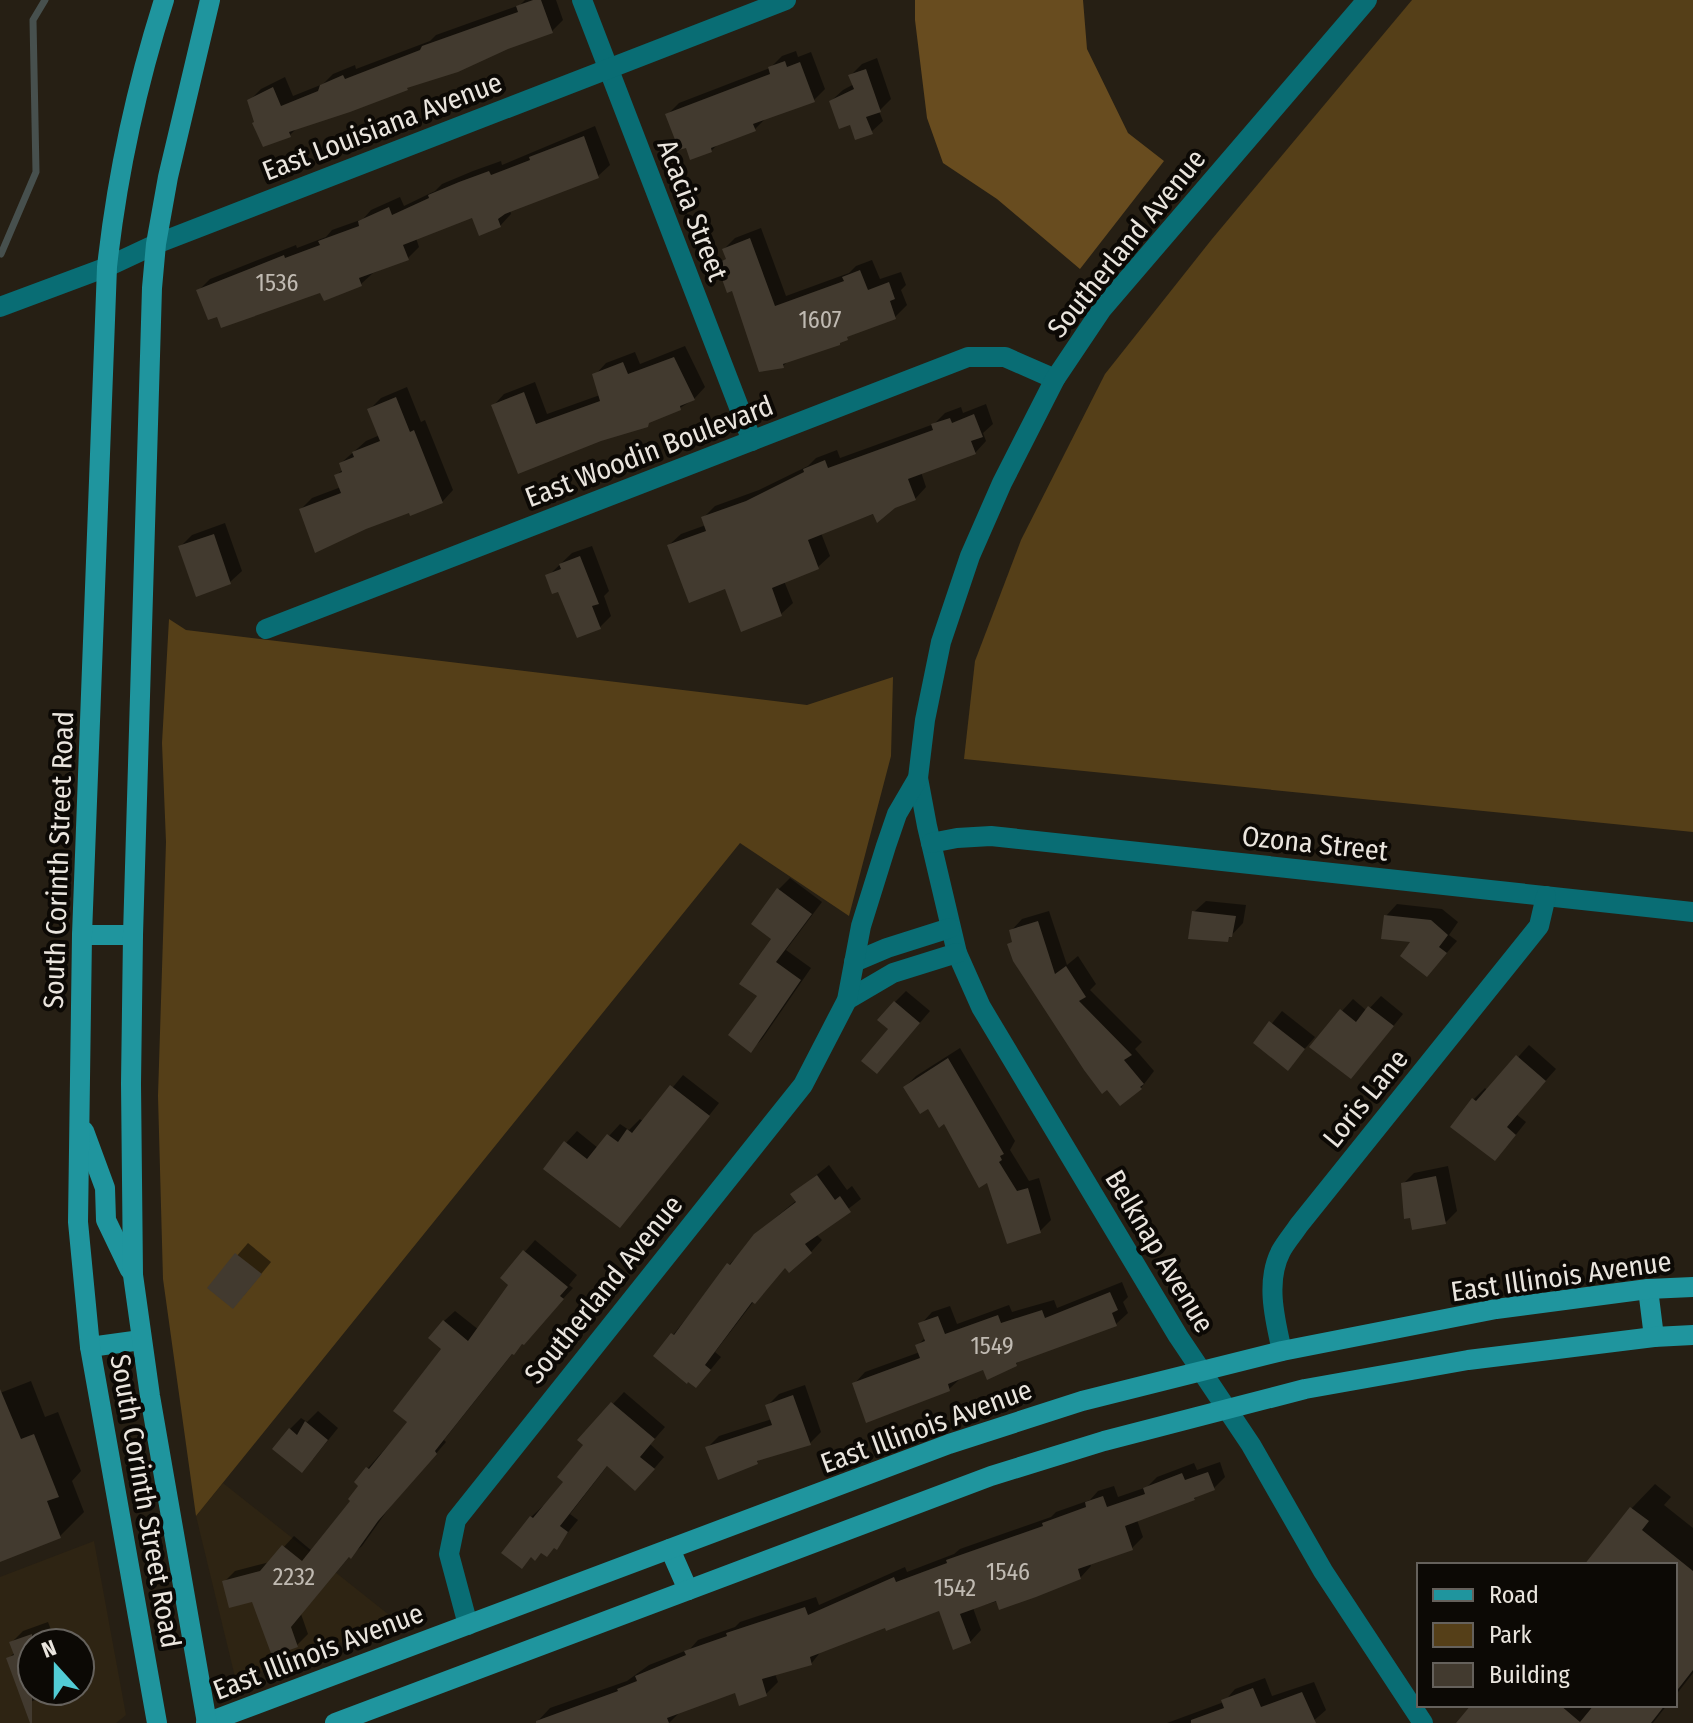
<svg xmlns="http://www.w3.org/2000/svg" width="1693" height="1723" font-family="'Fira Sans Condensed',sans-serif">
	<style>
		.built { fill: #2e2413; fill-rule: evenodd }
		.green { fill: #553f18 }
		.forest { fill: #684c1f }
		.shadow { fill: #0007 }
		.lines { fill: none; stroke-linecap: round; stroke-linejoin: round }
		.stream { stroke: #47504e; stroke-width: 7 }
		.building { fill: #423a2f }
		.minor { stroke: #096d74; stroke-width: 20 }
		.secondary { stroke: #1f959e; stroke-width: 20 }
		.labels { text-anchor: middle; stroke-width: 8; stroke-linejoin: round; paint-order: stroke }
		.number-label { font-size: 24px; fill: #c0bab2 }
		.street-label { font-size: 28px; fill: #eae5de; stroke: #0c0905 }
	</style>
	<rect width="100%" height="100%" fill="#261f14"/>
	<g class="built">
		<path d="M223,1483L398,1622L241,1679L235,1677L196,1516Z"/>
		<path d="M94,1541L126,1715L116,1723H0V1577ZM32,1643H80V1691H32Z"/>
	</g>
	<g class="green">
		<path d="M1412,0H1693V832L964,759L975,661L1021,540L1105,374L1212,239Z"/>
		<path d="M169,619L186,630L807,705L893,677L891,756L849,916L740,843L196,1516L163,1279L158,1096L166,842L162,743Z"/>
	</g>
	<path class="forest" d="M915,0H1083L1087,49L1128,133L1164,161L1080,269L997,199L943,163L927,118L915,20Z"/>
	<g class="shadow">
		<path d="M525,0H556L563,20L552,31L298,127L290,135L256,122L250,100L261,89L285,77L293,96L323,84L333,74L355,65L356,69L430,41L436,35L520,5Z"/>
		<path d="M796,51L798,57L811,52L825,89L814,100L767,117L754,130L718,144L711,151L668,114L679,103L770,68L782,56Z"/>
		<path d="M877,58L891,99L879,111L883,121L871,132L851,122L831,101L843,90L854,84L851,75L862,64Z"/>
		<path d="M595,126L610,165L598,176L510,210L511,214L500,226L474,215L416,238L419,247L408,258L373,273L361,284L321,290L218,314L199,290L210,279L296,245L297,248L326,237L332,230L363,219L371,210L400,197L404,206L435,191L442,184L473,171L501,161L502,165Z"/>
		<path d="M761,228L786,296L849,273L856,266L872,260L880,279L901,272L906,285L901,290L907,305L895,317L789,360L783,366L720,268L727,258L724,249L735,238Z"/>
		<path d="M685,346L705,387L694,399L680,408L519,472L493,406L504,394L535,382L547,414L600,395L595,375L606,363L635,352L640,364Z"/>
		<path d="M407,387L421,422L425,420L453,490L442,502L410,510L301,509L312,498L341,487L336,476L343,469L341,463L366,441L380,435L370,409L381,398Z"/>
		<path d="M986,404L993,424L983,433L986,441L975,453L921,472L926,487L915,499L821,533L830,556L818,567L784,581L793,603L781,614L726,587L669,545L681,534L706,525L703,518L715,506L759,490L808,466L816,458L837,450L840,458L934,424L945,413L961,407L963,413Z"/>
		<path d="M225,523L242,571L230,582L181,546L192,535Z"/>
		<path d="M592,546L609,591L604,596L611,616L600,627L548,576L572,553Z"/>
		<path d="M790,878L822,902L786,950L811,968L762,1039L751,1050L774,939L778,890Z"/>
		<path d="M1206,901L1246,905L1243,923L1227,940L1194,912Z"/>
		<path d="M1397,904L1442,909L1458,922L1449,935L1457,941L1438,963L1386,916Z"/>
		<path d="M1049,911L1067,965L1078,956L1096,984L1090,990L1142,1042L1135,1049L1154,1071L1141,1088L1014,940L1011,931L1022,919Z"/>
		<path d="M906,991L930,1011L888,1060L895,1002Z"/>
		<path d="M1381,996L1403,1014L1362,1065L1342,1011L1353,999L1367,1011Z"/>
		<path d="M1282,1011L1315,1037L1288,1068L1256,1043Z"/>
		<path d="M1529,1045L1556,1069L1516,1114L1526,1122L1506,1147L1453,1126L1474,1099L1485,1088L1488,1091Z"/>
		<path d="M960,1048L1015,1141L1010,1150L1029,1181L1039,1178L1051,1220L1040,1231L988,1180L945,1122L905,1087L916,1076Z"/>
		<path d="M683,1075L719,1103L631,1214L566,1143L577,1131L598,1148L620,1124L629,1130L640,1119L644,1122Z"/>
		<path d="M829,1165L847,1190L852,1186L861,1199L816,1234L822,1240L811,1252L786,1266L754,1301L715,1352L721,1357L707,1374L673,1335L729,1265L769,1223L797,1200L793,1194Z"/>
		<path d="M1448,1166L1457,1211L1446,1222L1403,1184L1414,1173Z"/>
		<path d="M535,1240L577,1275L569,1285L573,1288L513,1353L444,1440L446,1442L389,1508L362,1546L350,1556L301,1614L308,1634L297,1645L253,1599L224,1582L235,1571L270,1562L294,1536L312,1551L352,1501L368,1468L410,1421L444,1348V1321L455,1311L479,1330L511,1284L503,1277Z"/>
		<path d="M248,1243L271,1262L244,1295L210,1287Z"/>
		<path d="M1122,1282L1128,1297L1123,1302L1128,1313L1116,1324L1022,1359L1016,1364L984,1367L961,1378L949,1389L854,1384L865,1372L920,1352L918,1345L926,1337L921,1324L932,1312L950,1306L957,1324L1009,1305L1012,1312L1054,1300L1057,1308Z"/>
		<path d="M31,1381L45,1417L58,1412L81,1471L72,1481L84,1512L60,1536L0,1560V1393Z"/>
		<path d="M805,1385L821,1432L810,1443L761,1458L757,1462L707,1448L719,1436L772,1419L767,1406L779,1394Z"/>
		<path d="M624,1392L665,1427L650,1444L664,1457L647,1477L608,1465L570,1514L578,1520L556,1547L531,1517L543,1506L544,1507L566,1481L585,1445L580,1440Z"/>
		<path d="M318,1411L338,1428L313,1459L290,1429L301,1418L307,1422Z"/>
		<path d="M1220,1462L1225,1477L1214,1488L1199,1494L1194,1499L1137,1520L1143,1537L1132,1548L1090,1563L1091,1566L1080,1578L973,1608L981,1630L970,1642L940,1609L886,1626L822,1650L811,1664L775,1674L778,1682L766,1694L736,1690L680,1712L669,1723H536L550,1708L627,1681L649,1665L690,1649L698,1640L735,1627L740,1622L816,1597L819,1605L905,1567L907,1572L954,1554L960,1549L1051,1517L1056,1512L1090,1500L1098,1491L1114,1486L1118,1497L1147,1487L1157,1477L1194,1463L1197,1470Z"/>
		<path d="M1655,1484L1671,1497L1664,1505L1693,1528V1673L1675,1696V1565H1586L1632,1508Z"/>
		<path d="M48,1622L56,1643H32V1691H57L28,1703L8,1659L15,1652L12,1642L23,1631Z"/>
		<path d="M1265,1678L1272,1696L1314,1682L1326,1710L1311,1723H1167L1224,1702L1235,1689Z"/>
		<path d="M1473,1705H1667L1653,1723H1465Z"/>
	</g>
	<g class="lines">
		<path class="stream" d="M1,254L36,172L33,20L45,0"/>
	</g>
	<g class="building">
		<path d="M533,0H541L553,33L508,49L458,72L407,88L408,90L350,112L289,132L291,137L263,147L252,123L254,122L247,100L273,87L281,106L318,91L320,85L343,75L345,79L420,50L422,46L518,12L516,6Z"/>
		<path d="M785,61L787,67L800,62L815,102L753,124L756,131L711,148L712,152L690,160L686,148L679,150L665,114L770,74L768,67Z"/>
		<path d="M866,69L881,112L866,117L873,134L855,140L850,125L839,129L829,101L854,89L848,75Z"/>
		<path d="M584,136L599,178L505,214L498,219L501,227L479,236L472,218L403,245L409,260L359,278L362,286L324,301L320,293L221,328L217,317L208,320L196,290L284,255L285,258L320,245L318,241L359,226L358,221L389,207L392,215L429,198L428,195L459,182L489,171L491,175L530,160L529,157Z"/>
		<path d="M750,238L775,306L844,281L842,277L860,270L868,290L889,282L895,299L890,301L896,319L847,337L848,340L840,343V345L783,364L784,368L759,372L732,291L727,293L718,268L723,266L722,261L726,259L722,249Z"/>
		<path d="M674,357L695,400L680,406L681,410L649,423L648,427L601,441L518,474L491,405L524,392L536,424L600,401L592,374L623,362L628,374Z"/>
		<path d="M396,397L410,432L414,430L443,503L410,516L409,513L366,529L315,553L299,509L341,493L334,475L342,472L339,463L354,457L352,452L380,441L367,409Z"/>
		<path d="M974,414L983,437L971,441L976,454L908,479L916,500L895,508L877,523L873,514L808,540L819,569L772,588L782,616L741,632L725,589L689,603L667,545L706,531L701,517L746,501L804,472L803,469L825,460L828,468L933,430L931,424L950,418L952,423Z"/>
		<path d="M214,534L231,584L196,597L178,546Z"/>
		<path d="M580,556L599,604L592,606L601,629L577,638L558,592L552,594L545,575L561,569L559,564Z"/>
		<path d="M777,888L812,914L776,962L801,980L751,1053L728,1035L757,996L739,984L771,939L751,924Z"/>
		<path d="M1192,911L1236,916L1232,937H1229L1228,942L1188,939Z"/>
		<path d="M1384,915L1431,920L1448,935L1439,947L1447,953L1427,977L1400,956L1410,942L1381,939Z"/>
		<path d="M1038,921L1055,974L1066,966L1086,997L1079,1001L1132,1055L1124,1060L1144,1084L1140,1087L1142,1089L1120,1106L1107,1090L1102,1094L1084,1070L1013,961L1007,944L1012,942L1009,930Z"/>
		<path d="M894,1001L920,1023L877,1074L861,1061L888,1029L877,1020Z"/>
		<path d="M1368,1006L1394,1026L1351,1079L1309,1047L1340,1009L1356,1022Z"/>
		<path d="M1269,1021L1305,1049L1288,1071L1253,1043Z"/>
		<path d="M1516,1055L1546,1081L1507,1127L1516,1135L1495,1161L1450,1127L1472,1098L1476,1101Z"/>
		<path d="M948,1058L1004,1154L1000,1156L1002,1160L999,1162L1017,1191L1028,1188L1041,1233L1007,1244L987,1183L979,1188L944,1124L939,1128L928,1109L920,1114L903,1087Z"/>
		<path d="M670,1085L710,1116L620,1228L543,1169L564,1141L587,1159L607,1134L618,1142L627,1129L632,1133Z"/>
		<path d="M817,1175L835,1200L840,1196L851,1212L805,1244L812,1253L789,1273L785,1268L755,1304L752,1302L705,1365L711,1370L696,1388L688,1382L687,1384L653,1356L671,1333L674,1335L727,1263L730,1265L754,1234L796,1202L790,1194Z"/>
		<path d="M1436,1176L1446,1224L1412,1230L1410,1218L1404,1219L1401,1183Z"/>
		<path d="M523,1250L568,1287L560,1296L564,1299L524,1345L522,1344L514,1355L512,1354L435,1451L437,1454L378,1521L351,1559L349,1557L291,1627L298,1647L272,1656L252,1602L229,1608L222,1581L260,1571L282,1545L302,1561L350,1501L348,1499L358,1486L354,1482L366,1467L369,1469L407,1422L393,1411L441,1349L428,1338L443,1320L468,1341L508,1285L500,1278Z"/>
		<path d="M235,1253L262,1274L233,1309L207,1288Z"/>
		<path d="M1110,1292L1118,1310L1112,1313L1117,1326L1016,1363L1017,1366L987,1380L983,1370L948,1384L950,1391L866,1423L852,1383L920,1358L915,1345L925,1341L918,1323L938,1316L945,1334L998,1315L1001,1323L1042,1310L1045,1318Z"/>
		<path d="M0,1389L21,1439L34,1434L59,1497L47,1501L61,1538L0,1562Z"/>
		<path d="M793,1395L811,1445L757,1461L758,1464L718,1480L705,1447L772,1425L765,1405Z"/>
		<path d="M611,1402L655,1439L640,1457L655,1469L635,1491L607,1466L560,1526L568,1532L557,1550L554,1548L547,1557L541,1553L535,1561L531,1557L522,1569L501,1553L530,1516L533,1518L563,1482L557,1477L583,1445L577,1440Z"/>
		<path d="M305,1421L328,1440L302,1473L272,1449L289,1428L297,1435Z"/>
		<path d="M1208,1472L1215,1490L1194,1498L1195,1500L1125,1526L1133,1550L1078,1569L1081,1579L1036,1597L999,1610L996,1601L960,1614L971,1643L953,1650L939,1611L886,1631L885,1628L810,1657L812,1665L762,1679L767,1696L739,1706L735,1693L667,1718L669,1723H536V1721L618,1691L617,1689L637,1681L635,1676L686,1655L684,1651L727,1636L726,1633L805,1607L808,1615L894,1577L896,1582L947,1563L946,1560L1043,1526L1042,1523L1086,1507L1085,1502L1103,1496L1107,1507L1145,1494L1143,1488L1182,1473L1185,1480Z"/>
		<path d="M1630,1507L1649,1521L1642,1530L1693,1571V1670L1675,1693V1565H1584Z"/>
		<path d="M32,1634V1723H30L6,1658L14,1655L9,1642Z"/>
		<path d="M1253,1688L1261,1707L1302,1692L1316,1723H1191V1720L1224,1708L1221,1700Z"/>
		<path d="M1471,1705H1560L1580,1722L1594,1705H1665L1651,1723H1456Z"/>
	</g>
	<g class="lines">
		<g class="minor">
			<path d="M582,0L752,441"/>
			<path d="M0,307L107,267L156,244L786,0"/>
			<path d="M266,629L968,357H1005L1055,379"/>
			<path d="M918,778L927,826L957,953L981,1007L1178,1336L1251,1445L1323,1571L1423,1723"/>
			<path d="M931,843L957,838L991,836L1693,912"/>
			<path d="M854,962L887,948L950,928"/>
			<path d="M847,1000L893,973L957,953"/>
			<path d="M1282,1351C1275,1320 1265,1281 1281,1251C1286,1242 1293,1234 1299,1225L1539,926L1546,896"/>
			<path d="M468,1625L449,1554L456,1520L803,1085L847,1000L861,926L886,846L897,814L918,778L925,720L941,642L970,556L1002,483L1055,379L1102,309L1367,0"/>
		</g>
		<g class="secondary">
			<path d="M82,935H133"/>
			<path d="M84,1131L105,1188L106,1220L130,1270"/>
			<path d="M1648,1289L1654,1337"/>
			<path d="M90,1347L141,1340"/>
			<path d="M670,1549L688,1590"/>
			<path d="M157,1723L90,1347L78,1222L82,935L107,267C117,176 136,88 164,0"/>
			<path d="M206,1723L949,1444L1082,1401L1282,1351L1496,1309L1648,1289L1693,1287"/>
			<path d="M207,1723L150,1396L133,1275L131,1084L133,935L152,288L156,244L168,177L210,0"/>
			<path d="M335,1723L991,1476L1104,1441L1305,1389L1468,1360L1654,1337L1693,1335"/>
		</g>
	</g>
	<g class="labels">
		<g class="number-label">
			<text x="277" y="291">1536</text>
			<text x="820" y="328">1607</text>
			<text x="992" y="1354">1549</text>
			<text x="1008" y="1580">1546</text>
			<text x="294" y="1585">2232</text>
			<text x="955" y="1596">1542</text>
		</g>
		<g class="street-label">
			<text transform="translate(382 126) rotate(-21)" y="10">East Louisiana Avenue</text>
			<text transform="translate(693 210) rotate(69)" y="10">Acacia Street</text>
			<text transform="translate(1126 243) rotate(-51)" y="10">Southerland Avenue</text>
			<text transform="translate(649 451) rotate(-21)" y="10">East Woodin Boulevard</text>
			<text transform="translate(1315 843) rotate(6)" y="10">Ozona Street</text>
			<text transform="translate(58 860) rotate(-88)" y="10">South Corinth Street Road</text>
			<text transform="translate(1365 1098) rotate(-51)" y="10">Loris Lane</text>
			<text transform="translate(1160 1251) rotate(59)" y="10">Belknap Avenue</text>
			<text transform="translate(1561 1276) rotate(-8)" y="10">East Illinois Avenue</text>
			<text transform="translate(603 1289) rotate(-51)" y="10">Southerland Avenue</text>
			<text transform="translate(926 1426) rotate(-20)" y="10">East Illinois Avenue</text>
			<text transform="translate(146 1501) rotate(80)" y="10">South Corinth Street Road</text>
			<text transform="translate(318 1651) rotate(-21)" y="10">East Illinois Avenue</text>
		</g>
	</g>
	<rect x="1417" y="1563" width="260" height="144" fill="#0c0905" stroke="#65615c" stroke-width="2"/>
	<rect x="1433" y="1589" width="40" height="12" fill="#1f959e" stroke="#65615c" stroke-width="2"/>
	<text x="1489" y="1603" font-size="24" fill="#eae5de">Road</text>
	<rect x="1433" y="1623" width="40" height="24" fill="#553f18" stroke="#65615c" stroke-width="2"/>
	<text x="1489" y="1643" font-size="24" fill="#eae5de">Park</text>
	<rect x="1433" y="1663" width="40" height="24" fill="#423a2f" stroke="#65615c" stroke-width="2"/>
	<text x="1489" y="1683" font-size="24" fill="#eae5de">Building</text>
	<g transform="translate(56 1667) rotate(339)"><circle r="38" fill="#0c0905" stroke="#65615c" stroke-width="2"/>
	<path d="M0-6L14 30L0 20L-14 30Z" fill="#52ccd5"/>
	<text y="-12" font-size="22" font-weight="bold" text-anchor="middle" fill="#eae5de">N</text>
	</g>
</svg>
